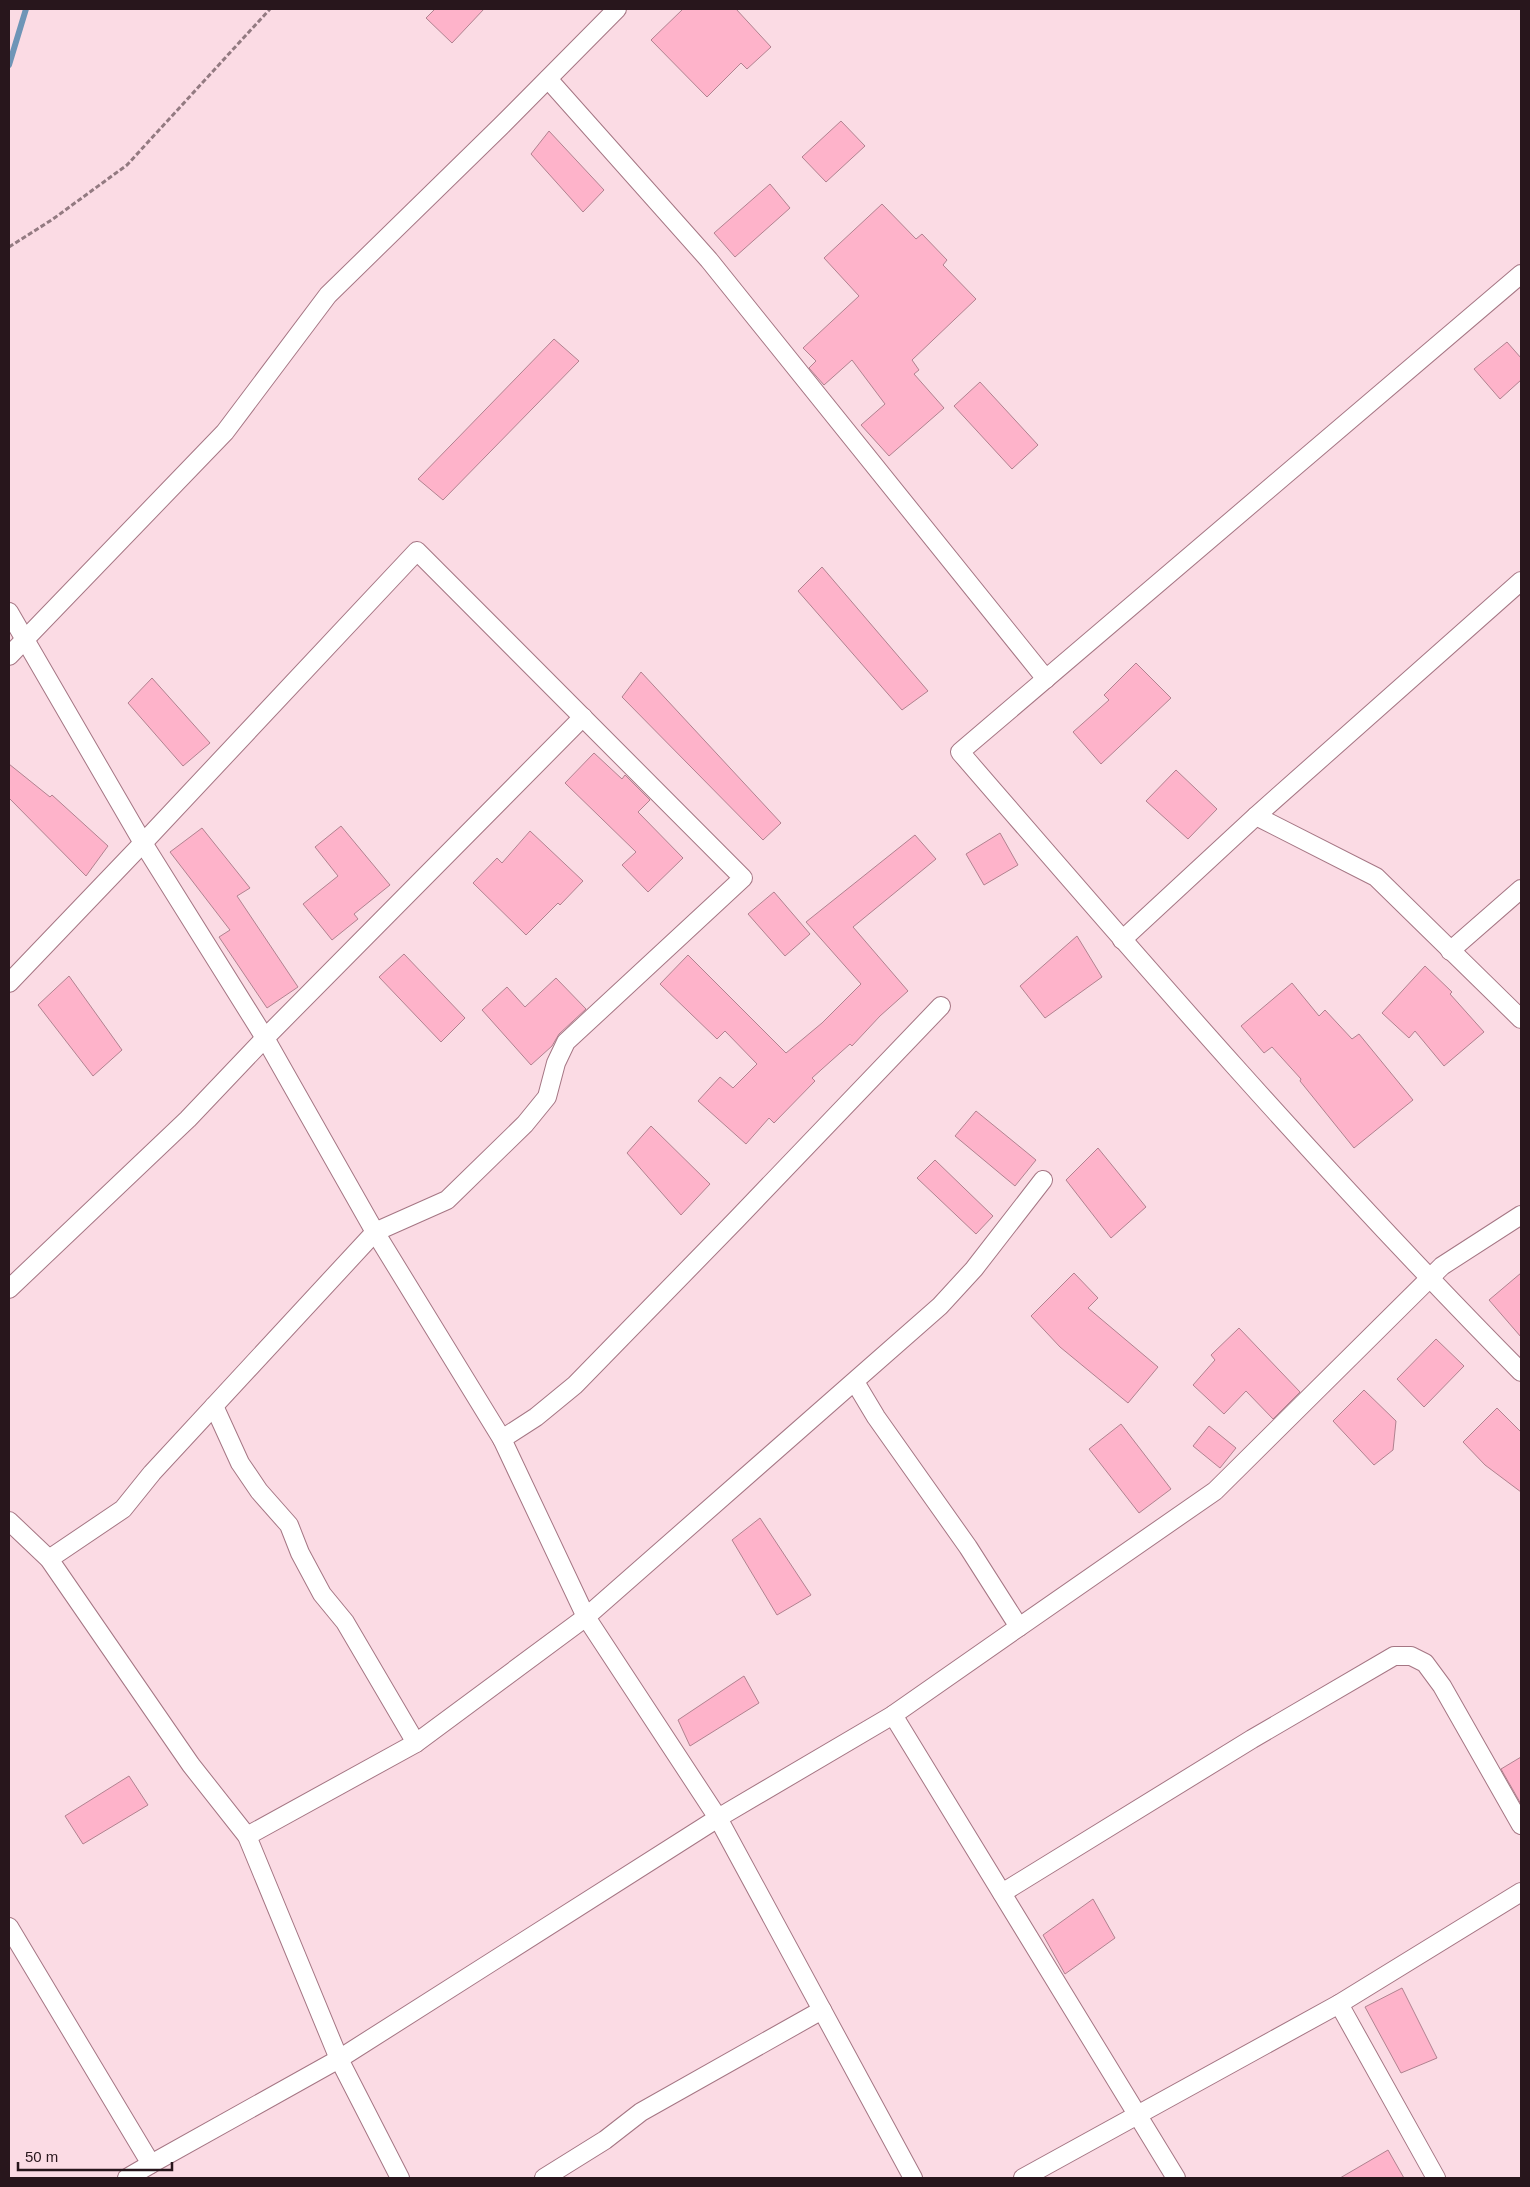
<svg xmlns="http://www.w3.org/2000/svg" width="1530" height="2187" font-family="Helvetica,sans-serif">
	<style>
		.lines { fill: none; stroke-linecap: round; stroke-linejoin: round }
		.stream { stroke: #6e95b7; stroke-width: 6 }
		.building { fill: #feb3ca; stroke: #b18290 }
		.street-casing { stroke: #a57684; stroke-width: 20 }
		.path { stroke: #937a81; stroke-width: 3; stroke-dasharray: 5 2.5; stroke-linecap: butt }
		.street { stroke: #fff; stroke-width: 18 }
	</style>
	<rect width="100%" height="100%" fill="#fbdbe4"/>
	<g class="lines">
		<path class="stream" d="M9,65L26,9"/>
	</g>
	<g class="building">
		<path d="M435,9H484L452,43L426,18Z"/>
		<path d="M683,9H736L771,47L747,69L741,63L707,97L651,40Z"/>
		<path d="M841,121L865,146L826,182L802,157Z"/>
		<path d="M549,131L604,190L583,212L531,154Z"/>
		<path d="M770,184L790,208L735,257L714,233Z"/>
		<path d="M882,204L916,239L922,234L947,260L943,265L976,299L912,360L919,370L914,374L944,408L889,456L861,425L885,404L852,360L824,385L809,368L816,361L803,348L859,296L824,258Z"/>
		<path d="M554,339L579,361L443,500L418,479Z"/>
		<path d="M1507,342L1521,358V380L1500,399L1474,369Z"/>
		<path d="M980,382L1038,445L1012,469L954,406Z"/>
		<path d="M822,567L928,691L902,710L798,591Z"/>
		<path d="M1136,663L1171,698L1101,764L1073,732L1109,700L1104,695Z"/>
		<path d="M641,672L781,823L763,840L622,697Z"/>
		<path d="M152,678L210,743L183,766L128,703Z"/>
		<path d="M594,753L622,779L625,775L650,800L638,812L683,858L648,892L622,865L636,852L565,783Z"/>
		<path d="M9,764L50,797L52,795L108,846L86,876L9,798Z"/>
		<path d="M1176,770L1217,809L1188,839L1146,801Z"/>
		<path d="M341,826L390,885L354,914L358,919L332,940L303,904L338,876L315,847Z"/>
		<path d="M202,828L250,888L237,896L298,987L267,1008L219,937L230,930L170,852Z"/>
		<path d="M530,831L583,881L560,905L558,903L526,935L473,883L497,858L502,863Z"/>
		<path d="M1000,833L1018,865L984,885L966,854Z"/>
		<path d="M915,835L936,859L853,927L908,991L880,1016L852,1046L850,1044L812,1078L815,1081L774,1123L769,1118L746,1144L698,1101L720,1077L733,1088L757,1064L725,1031L717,1039L660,984L688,955L786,1053L822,1023L861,984L806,922Z"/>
		<path d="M774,892L810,934L785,956L748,914Z"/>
		<path d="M1077,936L1102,977L1045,1018L1020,986Z"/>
		<path d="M404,954L465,1018L441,1042L379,977Z"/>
		<path d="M1425,966L1452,992L1450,994L1484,1032L1444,1066L1415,1031L1409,1038L1382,1013Z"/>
		<path d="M69,976L122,1050L93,1076L38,1005Z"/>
		<path d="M556,978L586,1009L559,1034L552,1046L531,1065L482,1010L507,987L525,1007Z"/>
		<path d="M1292,983L1319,1016L1325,1010L1352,1039L1359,1034L1413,1100L1354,1148L1300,1081L1301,1079L1272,1047L1264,1053L1241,1026Z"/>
		<path d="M976,1111L1036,1160L1015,1186L955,1136Z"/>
		<path d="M651,1126L710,1184L681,1215L627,1153Z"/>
		<path d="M1098,1148L1146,1207L1111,1238L1066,1180Z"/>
		<path d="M935,1160L993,1216L976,1234L917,1178Z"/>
		<path d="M1074,1273L1098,1298L1088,1308L1158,1367L1128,1403L1060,1347L1031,1316Z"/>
		<path d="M1521,1273V1337L1489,1300Z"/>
		<path d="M1239,1328L1300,1392L1273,1419L1246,1391L1224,1414L1193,1385L1215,1360L1211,1355Z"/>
		<path d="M1436,1339L1464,1366L1424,1407L1397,1379Z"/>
		<path d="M1364,1390L1396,1421L1393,1450L1374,1465L1333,1421Z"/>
		<path d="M1497,1408L1521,1432V1492L1485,1465L1463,1442Z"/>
		<path d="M1121,1424L1171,1489L1139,1513L1089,1449Z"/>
		<path d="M1209,1426L1236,1448L1220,1468L1193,1446Z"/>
		<path d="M760,1518L811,1595L777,1615L732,1540Z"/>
		<path d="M744,1676L759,1703L690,1746L678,1720Z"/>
		<path d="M1521,1757V1804L1501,1769Z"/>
		<path d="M129,1776L148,1805L83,1844L65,1816Z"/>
		<path d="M1093,1899L1115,1938L1065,1974L1043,1935Z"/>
		<path d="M1402,1988L1437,2058L1401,2073L1365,2007Z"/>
		<path d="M1388,2150L1404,2178H1340Z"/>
	</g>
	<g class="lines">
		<defs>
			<g id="street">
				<path d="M548,79L709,260L1046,679"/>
				<path d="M1521,274L960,752C1142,963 1325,1174 1521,1372"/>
				<path d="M9,612L143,843L265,1038L375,1232L502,1439L586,1617L718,1818L913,2178"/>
				<path d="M9,656L225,432L328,295L501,126L617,9"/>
				<path d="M1256,816L1376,877L1521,1019"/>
				<path d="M1122,940L1256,816L1521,581"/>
				<path d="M1450,951L1521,889"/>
				<path d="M9,983L143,843L417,551L743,878L566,1042L556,1063L547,1097L525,1124L447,1200L375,1232L152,1473L123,1509L49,1559"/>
				<path d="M9,1289L188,1119L265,1038L583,717"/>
				<path d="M855,1382L876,1417L968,1547L1019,1627"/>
				<path d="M214,1406L240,1463L259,1491L289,1525L300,1553L322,1594L345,1622L416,1743"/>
				<path d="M502,1439L536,1417L575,1385L736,1220L941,1006"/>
				<path d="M9,1521L49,1559L191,1765L247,1836L339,2059L400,2178"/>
				<path d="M893,1715L1176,2178"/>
				<path d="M247,1836L416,1743L586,1617L940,1306L974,1269L1043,1180"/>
				<path d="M1002,1893L1252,1739L1394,1656H1411L1425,1663L1442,1686L1521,1825"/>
				<path d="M9,1927L151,2164L127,2178"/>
				<path d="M1339,2004L1436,2178"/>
				<path d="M151,2164L339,2059L718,1818L893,1715L1019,1627L1215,1491L1442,1266L1521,1215"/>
				<path d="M544,2178L605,2140L641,2112L822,2010"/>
				<path d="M1023,2178L1339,2004L1521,1892"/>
			</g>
		</defs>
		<use href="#street" class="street-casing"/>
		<path class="path" d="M9,247L53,219L127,165L270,9"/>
		<use href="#street" class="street"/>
	</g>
	<rect width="1530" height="2187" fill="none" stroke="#28161c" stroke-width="20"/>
	<path d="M18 2162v8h154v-8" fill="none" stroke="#28161c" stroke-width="2.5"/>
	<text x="25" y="2162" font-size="15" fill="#28161c" stroke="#fbdbe4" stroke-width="4" paint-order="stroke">50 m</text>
</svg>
